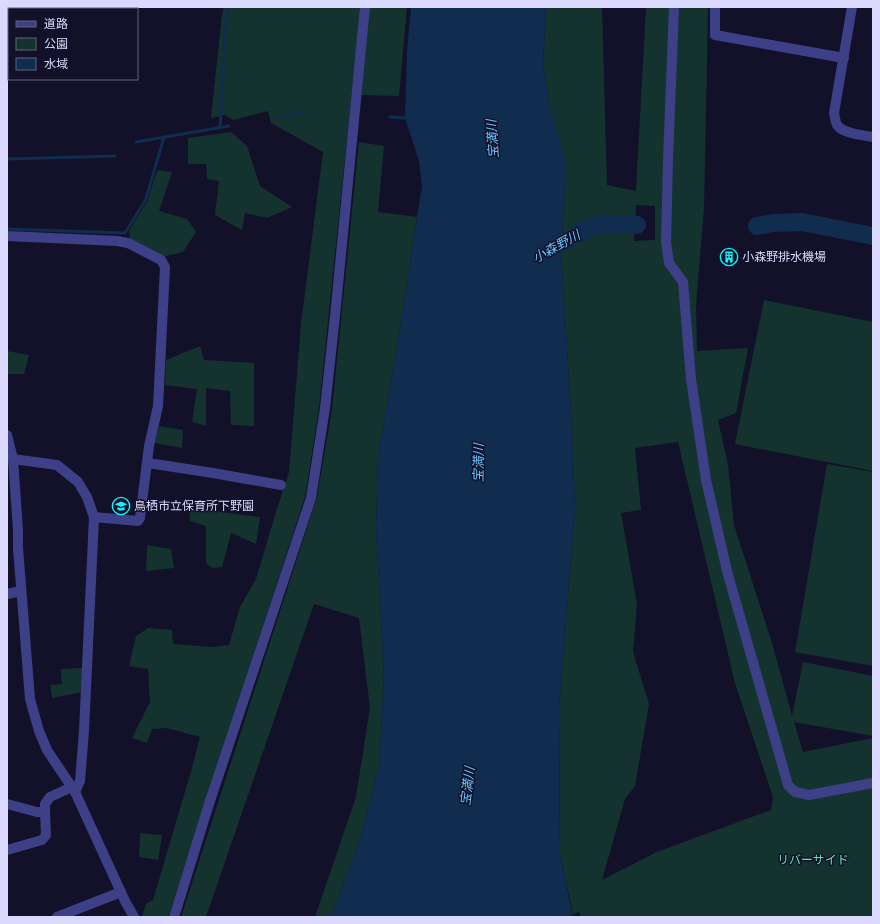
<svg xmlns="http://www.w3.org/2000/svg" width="880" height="924" font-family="Inter,'Noto Sans JP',sans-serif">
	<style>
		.green { fill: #14332f; fill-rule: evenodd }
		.water { fill: #102c4e }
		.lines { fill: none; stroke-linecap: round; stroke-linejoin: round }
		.stream { stroke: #102c4e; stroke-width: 3 }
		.river { stroke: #102c4e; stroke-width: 18 }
		.minor { stroke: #3d4087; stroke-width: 10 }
		.labels { text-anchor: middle; stroke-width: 3; stroke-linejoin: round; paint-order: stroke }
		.poi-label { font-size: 12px; fill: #dbdafe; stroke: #131129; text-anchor: start }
		.park-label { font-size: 12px; fill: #66deb7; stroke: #131129 }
		.water-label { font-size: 13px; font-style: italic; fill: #6ac3fc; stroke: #131129 }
	</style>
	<rect width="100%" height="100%" fill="#131129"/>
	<g class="green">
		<path d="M224,7H407L399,96L361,95L363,81L353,80L319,408L305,497L168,917H142L146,904L153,900L192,768L200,737L167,728L152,729L147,743L132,738L150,702L148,669L129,666L136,636L148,628L172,630L173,644L211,647L229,645L240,607L256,579L276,512L289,472L301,324L323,152L271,123L268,111L233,120L225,115L211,118L222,15Z"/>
		<path d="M546,7H602L607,185L636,191L646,7H708L704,207L696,306L697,351L748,348L736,413L718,420L728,465L734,525L772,643L792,716L803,662L873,676V736L794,722L803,752L873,738V917H580V912L573,914L560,854L559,708L575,509L572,427L561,252L565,181L550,108L543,65ZM636,205L655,206V240L634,241ZM678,442L735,683L773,797L771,810L657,852L602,880L625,799L635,786L649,704L633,652L637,604L621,513L641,510L635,448Z"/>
		<path d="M231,132L247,146L260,186L292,207L267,218L245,213L242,230L215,215L219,181L207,179L206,164H188V138Z"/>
		<path d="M359,142L384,146L378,212L417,217L396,354L378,455L376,528L384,676L379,766L359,842L331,917H315L356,797L370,708L359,618L314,604L206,917H181L317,497L332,409Z"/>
		<path d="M158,170L172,172L159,211L187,219L196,232L183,252L163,257L130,239L129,231L148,200L154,180Z"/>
		<path d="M764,300L873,322V471L735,444Z"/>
		<path d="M200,346L204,360L254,363V426L231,425L230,391L206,388V426L192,422L197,389L165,385L166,360Z"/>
		<path d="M7,351L29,355L24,374H7Z"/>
		<path d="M159,426L183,430L182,448L155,443Z"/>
		<path d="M827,464L873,472V666L795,652Z"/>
		<path d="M189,508L260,517L256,544L231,533L222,567L212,568L206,563V526L190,521Z"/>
		<path d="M147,545L171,549L174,568L146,571Z"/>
		<path d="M82,668V692L52,698L50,685L62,684L61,669Z"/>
		<path d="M140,833L162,835L158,860L139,857Z"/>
	</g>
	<path class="water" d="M411,7H546L543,65L550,108L565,157V181L561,252L572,427L575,509L559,708L560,854L573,917H331L359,842L379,766L384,676L376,528L378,455L396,354L417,217L422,186L419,161L405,118L407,51Z"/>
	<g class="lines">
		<g class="stream">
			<path d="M280,117L305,113"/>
			<path d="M390,117L405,118"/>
			<path d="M220,127L226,23L229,7"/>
			<path d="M136,142L229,126"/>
			<path d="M7,159L115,156"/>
			<path d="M7,229L125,233L146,199L164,137"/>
		</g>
		<g class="river">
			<path d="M757,226L773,223L802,222L873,236"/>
			<path d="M540,255L590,227L606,224L637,225"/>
		</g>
		<g class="minor">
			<path d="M674,7L668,160L666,242L669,263L683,282L691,379L706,480L716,523L727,571L788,785L795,792L809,795L873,783"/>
			<path d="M715,7V35L844,58"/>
			<path d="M852,7L834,113C835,117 835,121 837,125C843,134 863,135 873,137"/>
			<path d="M7,236L117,241L128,243L161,260L165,267L158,406L149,446L140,518L138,521L94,517"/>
			<path d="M7,435L13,459L18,530V548L30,699L39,731L47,750L75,792L125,901L134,917"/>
			<path d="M13,459L57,465L78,482L87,497L94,517L84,731L80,781L75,792"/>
			<path d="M148,463L213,473L281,485"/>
			<path d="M7,594L21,591"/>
			<path d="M7,804L37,812H45V804L50,797L72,787"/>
			<path d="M7,850L42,840L46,835L45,812"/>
			<path d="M57,917L121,892"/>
			<path d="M174,917L209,804L311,498L325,408L335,316L365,7"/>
		</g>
	</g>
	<defs>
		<symbol id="building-ring" viewBox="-11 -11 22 22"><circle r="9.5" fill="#131129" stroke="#0af4f9" stroke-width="1.5"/><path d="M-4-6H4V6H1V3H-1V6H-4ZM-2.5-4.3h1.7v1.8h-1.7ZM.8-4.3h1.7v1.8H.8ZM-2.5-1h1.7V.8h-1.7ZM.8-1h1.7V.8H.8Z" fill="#0af4f9"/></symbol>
		<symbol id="school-ring" viewBox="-11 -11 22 22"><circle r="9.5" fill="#131129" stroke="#0af4f9" stroke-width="1.5"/><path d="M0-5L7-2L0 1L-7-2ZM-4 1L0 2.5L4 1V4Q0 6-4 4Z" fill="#0af4f9"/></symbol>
	</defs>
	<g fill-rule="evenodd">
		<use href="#building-ring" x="719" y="247" width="20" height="20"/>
		<use href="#school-ring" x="111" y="496" width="20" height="20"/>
	</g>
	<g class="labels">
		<g class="poi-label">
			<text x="742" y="261">小森野排水機場</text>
			<text x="134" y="510">鳥栖市立保育所下野園</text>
		</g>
		<g class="park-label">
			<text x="813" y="864">リバーサイド</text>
		</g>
		<g class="water-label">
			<text transform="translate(492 139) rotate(-94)" y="5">宝満川</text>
			<text transform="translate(556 246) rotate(-29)" y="5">小森野川</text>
			<text transform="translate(478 463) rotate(-89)" y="5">宝満川</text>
			<text transform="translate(467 786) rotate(-83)" y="5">宝満川</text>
		</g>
	</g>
	<rect width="880" height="924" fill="none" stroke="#dbdafe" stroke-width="16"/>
	<rect x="8" y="8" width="130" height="72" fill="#131129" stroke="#63617e"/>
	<rect x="16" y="21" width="20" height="6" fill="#3d4087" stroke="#63617e"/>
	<text x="44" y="28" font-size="12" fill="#dbdafe">道路</text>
	<rect x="16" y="38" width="20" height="12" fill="#14332f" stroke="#63617e"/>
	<text x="44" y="48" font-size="12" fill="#dbdafe">公園</text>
	<rect x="16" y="58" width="20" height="12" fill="#102c4e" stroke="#63617e"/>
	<text x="44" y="68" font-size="12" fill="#dbdafe">水域</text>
</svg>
